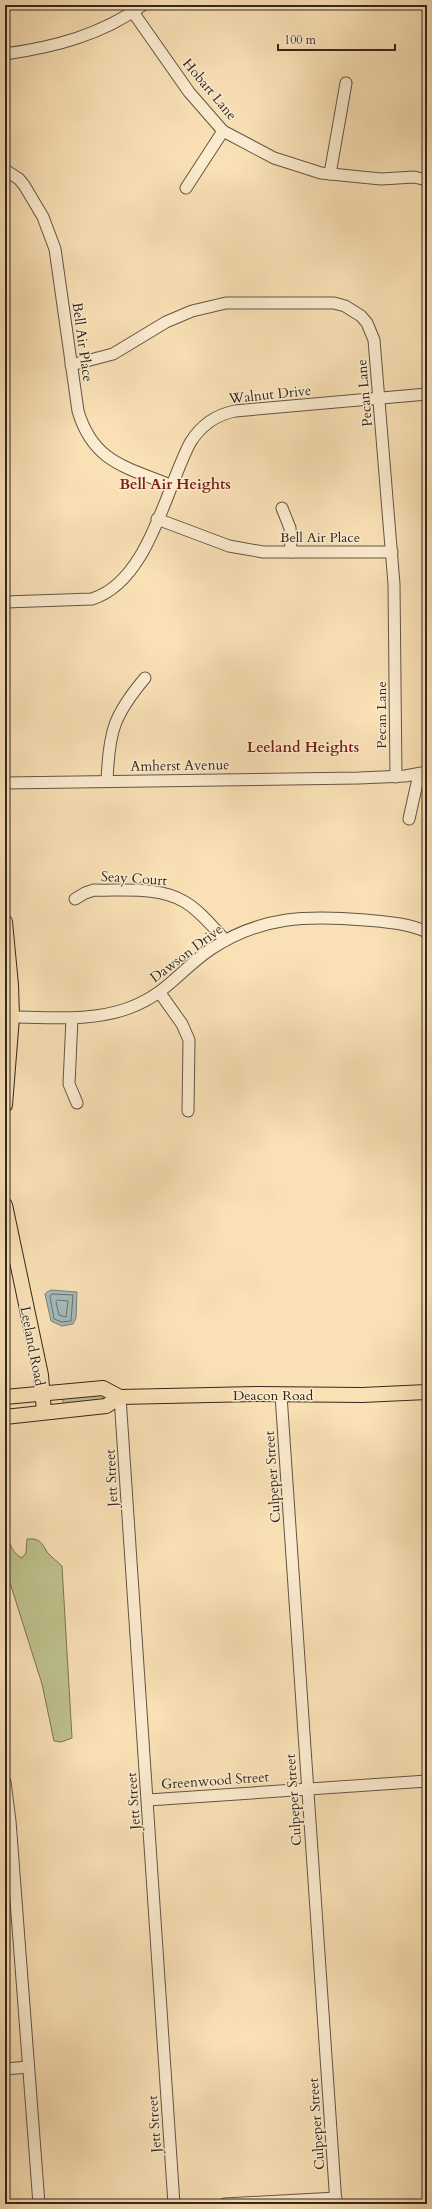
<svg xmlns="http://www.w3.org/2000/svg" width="432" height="2209" font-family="Cardo,serif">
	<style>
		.green { fill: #bfc28d; stroke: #797455 }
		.water { fill: #a3bab9; stroke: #767f7b }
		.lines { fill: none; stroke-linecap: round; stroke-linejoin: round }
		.shore { stroke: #6b706b; stroke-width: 1 }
		.minor-casing { stroke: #645543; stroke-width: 13 }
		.major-casing { stroke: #33271d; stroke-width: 16 }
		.minor { stroke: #fbebcf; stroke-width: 11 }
		.major { stroke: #f9e0b5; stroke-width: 14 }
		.labels { text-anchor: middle; stroke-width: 3; stroke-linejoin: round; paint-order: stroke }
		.street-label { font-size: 14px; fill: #33271d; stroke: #fbebcf }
		.neighbourhood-label { font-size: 15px; font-weight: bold; fill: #7a1f14; stroke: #fbebcf }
	</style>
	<rect width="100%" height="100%" fill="#f9e0b5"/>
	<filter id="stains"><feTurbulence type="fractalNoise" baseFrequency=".005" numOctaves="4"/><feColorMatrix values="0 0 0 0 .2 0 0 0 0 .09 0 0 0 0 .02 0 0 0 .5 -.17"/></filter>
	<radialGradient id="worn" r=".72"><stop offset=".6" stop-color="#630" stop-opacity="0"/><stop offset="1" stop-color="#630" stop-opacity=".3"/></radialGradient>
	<g class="green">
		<path d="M103,1395V1400L65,1404L63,1402V1397Z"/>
		<path d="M5,1521C7,1534 9,1552 22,1558L26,1553L27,1539C40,1538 42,1543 47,1552C51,1557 58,1562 62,1566L72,1738L61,1742L54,1741L42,1684L5,1567Z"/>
	</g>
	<path class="water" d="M51,1290L77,1292L76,1318L73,1324L62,1326L51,1321L45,1294L47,1292Z"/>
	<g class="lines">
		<g class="shore">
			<path d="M52,1294L73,1295L71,1321L62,1322L54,1319L50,1297Z"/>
			<path d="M58,1300L68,1301L66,1317L59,1315L56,1302Z"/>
		</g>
		<defs>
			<g id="minor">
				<path d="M128,5L189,92L223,131L274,158L321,173L381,179L414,177L427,180"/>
				<path d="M5,54C55,47 101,35 143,5"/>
				<path d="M5,170L19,179L24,185L43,217L55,249L78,411C93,462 126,467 170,485"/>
				<path d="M330,174L346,83"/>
				<path d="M186,188L223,131"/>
				<path d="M71,365L113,354L166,322L192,311L226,303H334L345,306L361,316L367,323L374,340L394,584L396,777"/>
				<path d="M282,508L290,528L291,552"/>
				<path d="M157,519L229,546L263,552H392"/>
				<path d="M5,602L92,599C148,582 165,491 190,443C201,425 215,415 235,411L427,394"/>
				<path d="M107,781C109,732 113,716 145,678"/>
				<path d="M5,783L359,778L405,776L427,772"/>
				<path d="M409,819L419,774"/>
				<path d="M75,899L85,893L94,890C123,891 159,886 185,902C200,911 213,927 225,940"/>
				<path d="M160,993L182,1024L189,1040L188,1111"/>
				<path d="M12,1017C50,1017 91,1022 129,1008C167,994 180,970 211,949C261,916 308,915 365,920C386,922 407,923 427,932"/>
				<path d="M72,1018L69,1084L77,1103"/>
				<path d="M281,1395L336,2204"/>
				<path d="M120,1397L174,2204"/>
				<path d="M5,1782L10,1821L39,2204"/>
				<path d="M148,1800L427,1781"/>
				<path d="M5,2069L28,2067"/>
				<path d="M225,2204L336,2198"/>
			</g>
			<g id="major">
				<path d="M5,922L11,985L12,1017L5,1105"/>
				<path d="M5,1205L41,1375L44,1412"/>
				<path d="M5,1397L103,1388L120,1397L256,1394L362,1395L427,1392"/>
				<path d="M5,1417L106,1406L120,1397"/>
			</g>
		</defs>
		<use href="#minor" class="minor-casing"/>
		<use href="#major" class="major-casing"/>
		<use href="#minor" class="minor"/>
		<use href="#major" class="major"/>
	</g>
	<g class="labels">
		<g class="street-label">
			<text transform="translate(210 89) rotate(50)" y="5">Hobart Lane</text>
			<text transform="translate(83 342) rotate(82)" y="5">Bell Air Place</text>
			<text transform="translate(364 393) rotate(-95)" y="5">Pecan Lane</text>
			<text transform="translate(270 394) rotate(-6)" y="5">Walnut Drive</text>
			<text x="320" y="542">Bell Air Place</text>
			<text transform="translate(381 715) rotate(-90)" y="5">Pecan Lane</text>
			<text transform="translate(180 765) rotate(-1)" y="5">Amherst Avenue</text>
			<text transform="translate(134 878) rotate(4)" y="5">Seay Court</text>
			<text transform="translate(186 953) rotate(-37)" y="5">Dawson Drive</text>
			<text transform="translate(33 1346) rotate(79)" y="5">Leeland Road</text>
			<text x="273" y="1400">Deacon Road</text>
			<text transform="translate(272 1477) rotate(-94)" y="5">Culpeper Street</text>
			<text transform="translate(111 1478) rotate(-93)" y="5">Jett Street</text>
			<text transform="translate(215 1780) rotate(-4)" y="5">Greenwood Street</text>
			<text transform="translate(293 1800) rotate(-94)" y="5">Culpeper Street</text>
			<text transform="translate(133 1801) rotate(-94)" y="5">Jett Street</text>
			<text transform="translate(154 2124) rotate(-94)" y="5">Jett Street</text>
			<text transform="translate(316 2124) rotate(-94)" y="5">Culpeper Street</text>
		</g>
		<g class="neighbourhood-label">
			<text x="175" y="489">Bell Air Heights</text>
			<text x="303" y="752">Leeland Heights</text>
		</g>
	</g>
	<rect width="432" height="2209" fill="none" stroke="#f9e0b5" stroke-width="20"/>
	<rect x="6" y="6" width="420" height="2197" fill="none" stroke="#33271d" stroke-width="2"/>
	<rect x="10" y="10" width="412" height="2189" fill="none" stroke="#33271d"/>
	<path d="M278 44v6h117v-6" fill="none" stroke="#33271d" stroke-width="2"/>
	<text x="284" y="44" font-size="12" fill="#33271d" stroke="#fbebcf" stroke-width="3" paint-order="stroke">100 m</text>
	<rect width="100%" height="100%" filter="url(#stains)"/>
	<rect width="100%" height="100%" fill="url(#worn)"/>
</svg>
